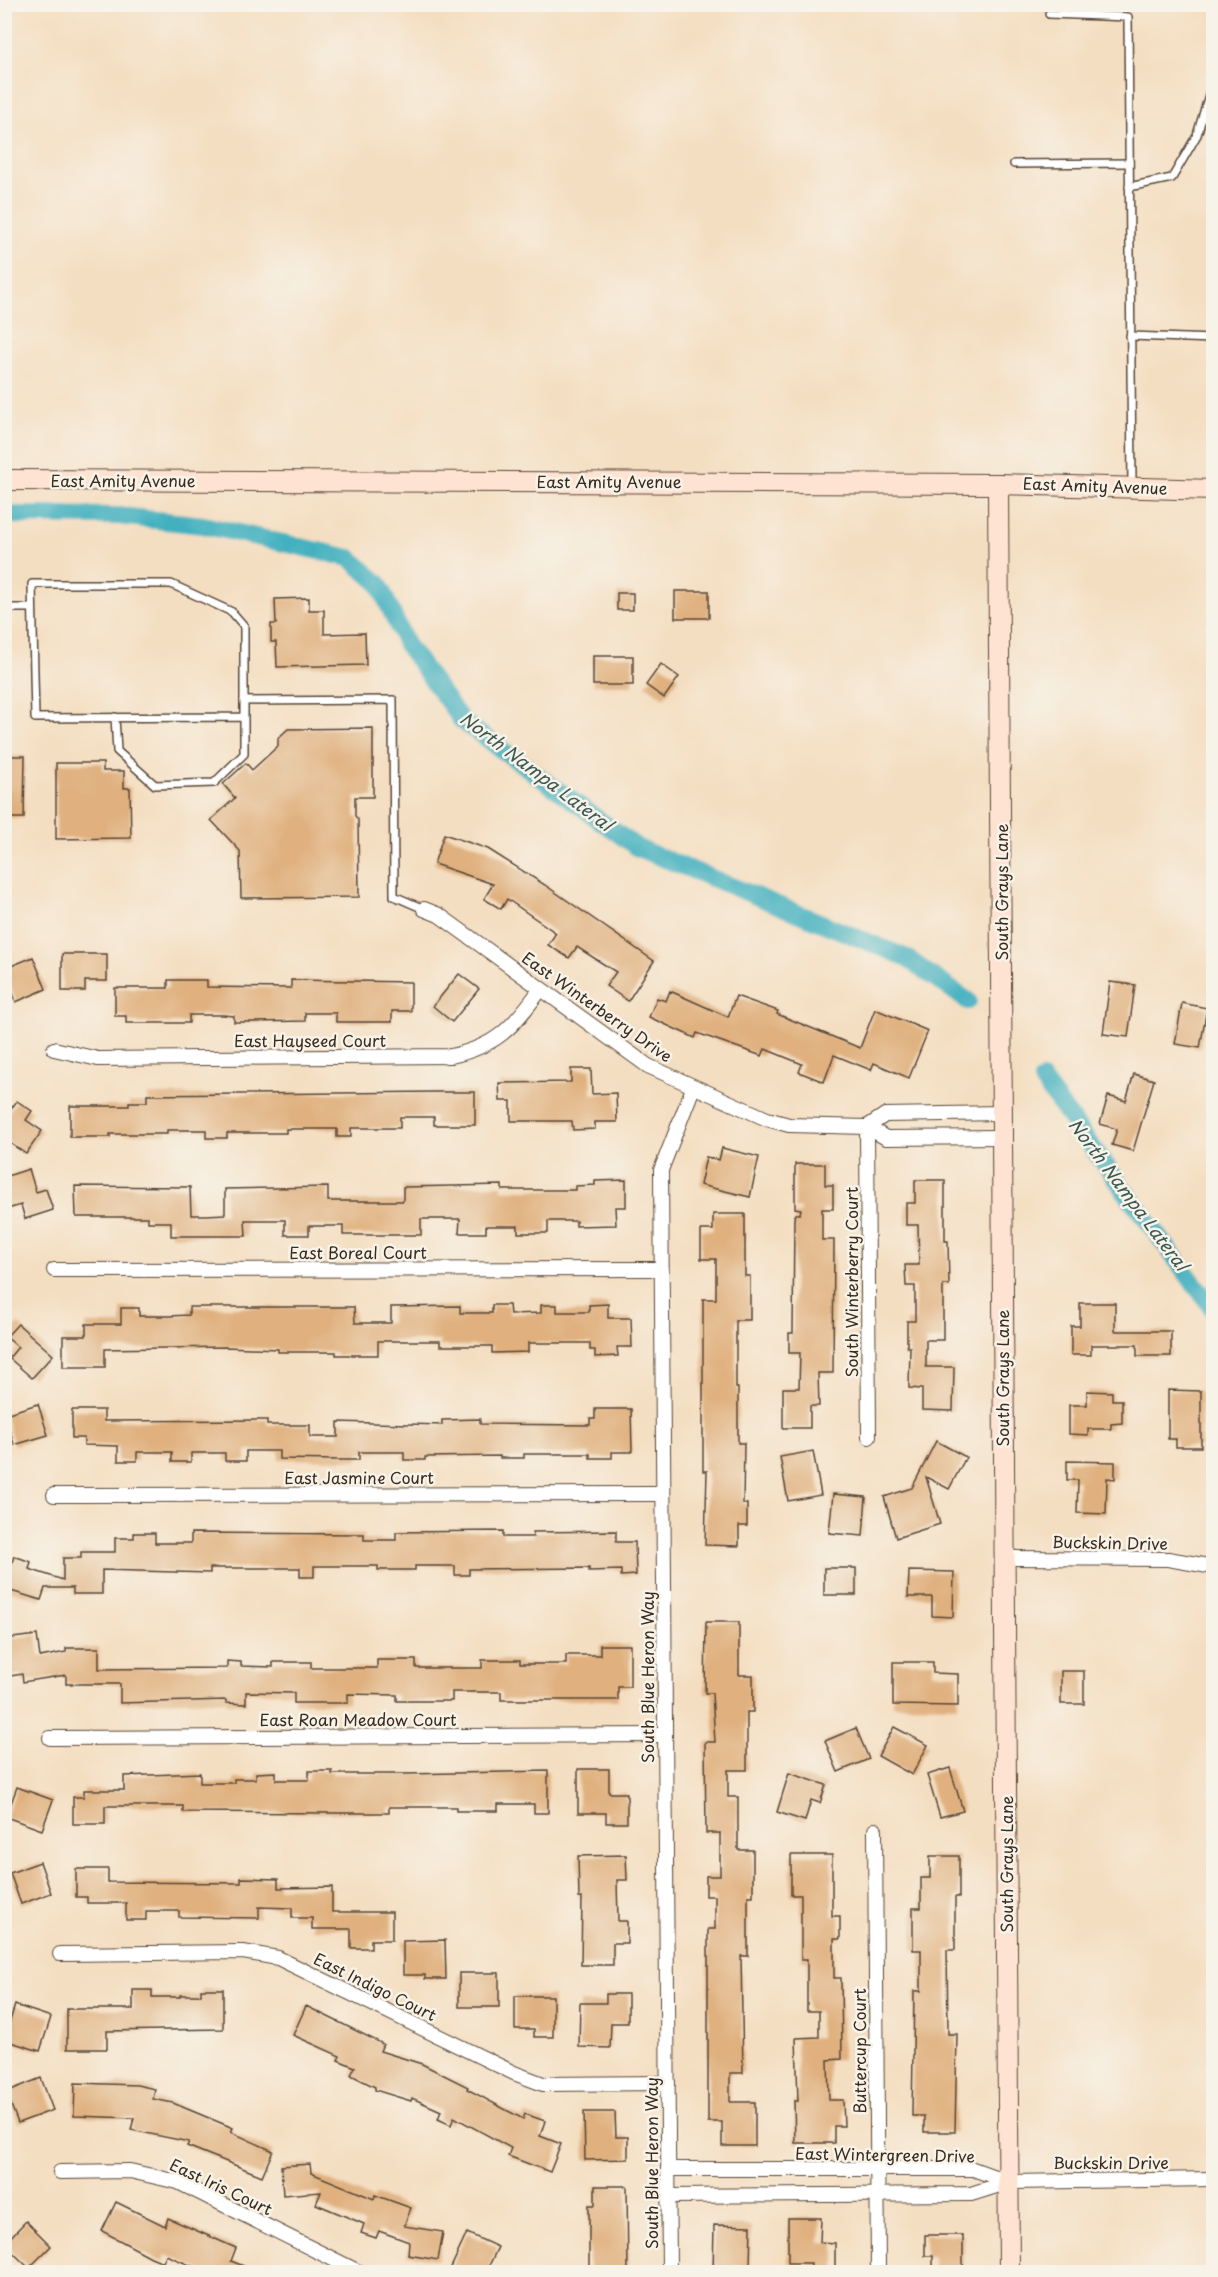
<svg xmlns="http://www.w3.org/2000/svg" width="1218" height="2277" font-family="'Playpen Sans',sans-serif">
	<style>
		.lines { fill: none; stroke-linecap: round; stroke-linejoin: round }
		.canal { stroke: #42b0bf; stroke-width: 18 }
		.building { fill: #e0b17f }
		.lane-casing { stroke: #574536; stroke-width: 10 }
		.street-casing { stroke: #574536; stroke-width: 16 }
		.secondary-casing { stroke: #574536; stroke-width: 22 }
		.lane { stroke: #fff; stroke-width: 7 }
		.street { stroke: #fff; stroke-width: 14 }
		.secondary { stroke: #fee3d2; stroke-width: 20 }
		.labels { text-anchor: middle; stroke-width: 5; stroke-linejoin: round; paint-order: stroke }
		.street-label { font-size: 16px; fill: #3b2a1e; stroke: #f7f3e8 }
		.water-label { font-size: 18px; font-style: italic; fill: #3d5956; stroke: #f7f3e8 }
	</style>
	<rect width="100%" height="100%" fill="#f7f3e8"/>
	<filter id="ink" filterUnits="userSpaceOnUse"><feTurbulence type="fractalNoise" baseFrequency=".0167" numOctaves="2"/><feDisplacementMap in="SourceGraphic" scale="12" xChannelSelector="R" yChannelSelector="G"/><feConvolveMatrix kernelMatrix="1 2 1 2 8 2 1 2 1" color-interpolation-filters="sRGB"/></filter>
	<filter id="wash" filterUnits="userSpaceOnUse"><feTurbulence type="fractalNoise" baseFrequency=".008" numOctaves="4" result="noise"/><feDisplacementMap in="SourceGraphic" scale="24" xChannelSelector="R" yChannelSelector="G"/><feGaussianBlur stdDeviation="1.35" result="paint"/><feColorMatrix in="noise" values="0 0 0 0 0 0 0 0 0 0 0 0 0 0 0 0 0 1.4 0 .05"/><feComposite in="paint" operator="in"/></filter>
	<g filter="url(#wash)">
		<rect width="100%" height="100%" fill="#f4dec1"/>
		<g class="lines">
			<g class="canal">
				<path d="M9,515L119,516L203,525L350,558L379,584L406,644L462,721L638,848L905,957L968,1001"/>
				<path d="M1042,1080L1214,1310"/>
			</g>
		</g>
		<g id="blocks">
			<g class="building">
				<rect x="675" y="591" width="34" height="27"/>
				<rect x="617" y="593" width="16" height="17"/>
				<path d="M309,598V610H324V634L365,633L366,665L277,667L276,642H271V624H276L275,599Z"/>
				<rect x="593" y="656" width="40" height="29"/>
				<path d="M661,664L679,677L664,698L646,685Z"/>
				<path d="M373,728V797H355V816L358,819L359,897L241,898L240,851L211,820L235,798L223,784L246,763L252,770L278,746V738L288,729Z"/>
				<path d="M4,756H25L24,818H4Z"/>
				<path d="M56,763H103V771H124V788H130L131,838L56,839Z"/>
				<path d="M444,834L488,849L545,885L654,961L628,1001L606,986L616,972L577,947L569,958L548,945L556,933L507,899L501,909L484,899L493,884L434,864Z"/>
				<path d="M62,954H107V981H85V991H62Z"/>
				<path d="M33,957L46,989L16,1002L4,969Z"/>
				<path d="M459,974L479,989L452,1022L433,1006Z"/>
				<path d="M168,980H207V987L291,988V980L411,982V1011H392V1022H336V1013H305V1021L254,1022H234V1016L223,1015H189V1023H126V1016H115V988H168Z"/>
				<path d="M1110,982L1135,985L1128,1037L1103,1034Z"/>
				<path d="M670,991L728,1017L736,996L778,1011L777,1014L860,1048L875,1009L928,1031L909,1078L874,1063L871,1070L834,1055L824,1082L799,1072L802,1064L765,1049L762,1056L697,1033L695,1038L649,1017L657,998L666,1001Z"/>
				<path d="M1182,1003L1207,1008L1200,1048L1175,1044Z"/>
				<path d="M571,1069H591L592,1094L616,1093L617,1122H595V1129L573,1130L572,1121H511V1101H500L499,1083L571,1082Z"/>
				<path d="M1134,1074L1154,1080L1133,1151L1112,1145L1117,1129L1100,1124L1108,1096L1126,1101Z"/>
				<path d="M434,1092H475V1125H434V1117H400V1128H351V1137H337V1129H286V1133H227V1138H206V1130H167V1134H110V1137H70V1106H129V1102H147V1095Z"/>
				<path d="M17,1101L32,1111L26,1120L42,1131L26,1154L4,1139V1118Z"/>
				<path d="M722,1148L759,1157L750,1197L700,1185L706,1157L719,1160Z"/>
				<path d="M795,1164H825V1185H833V1209H822V1240H834L833,1373H818L819,1406H810V1428H783V1388H799L800,1353H789V1333H793L794,1219L795,1214H800L801,1209L795,1208Z"/>
				<path d="M29,1169L36,1192L46,1189L53,1210L25,1219L21,1205L4,1210V1177Z"/>
				<path d="M626,1180V1207H615L616,1225L576,1226V1221H548V1233H518V1226H486V1233H459L460,1219H421V1235H343V1226H309V1235H285V1220H245L246,1236H171V1222H148V1217H76L75,1186L190,1187L191,1215H206L225,1214V1189L328,1187V1201H403V1187L502,1185V1190H575V1186L595,1185V1181Z"/>
				<path d="M915,1180H945V1241H948L949,1285H943V1340H926V1367H954L953,1411L922,1410V1389L909,1388L910,1347H907V1321H915V1286H906L905,1265H919L918,1225H906V1203H915Z"/>
				<path d="M713,1214H745V1276H750V1320H736V1388H738V1443H744L743,1504H747V1526H739V1546L705,1545L707,1471H703V1299H716V1259H701V1230H713Z"/>
				<path d="M1080,1303H1115V1331H1171V1356H1137V1345H1091V1355H1071V1326H1080Z"/>
				<path d="M608,1304V1318H631L632,1347H617L618,1356L595,1357V1350H590V1343H528V1352L492,1353V1346H440V1341H378V1355H336V1352H278V1349L225,1347L105,1349V1367H63V1336H86V1324H121V1308H139V1316H168L189,1315V1307H354L355,1323H391V1307L460,1306V1313H492V1305H509L510,1314L541,1313V1305H557V1312H589V1305Z"/>
				<path d="M18,1324L53,1355L32,1378L9,1358L18,1347L6,1337Z"/>
				<path d="M1168,1390L1201,1391V1447H1176V1439H1168Z"/>
				<path d="M1087,1391L1112,1392V1400H1122V1423L1111,1424V1429H1088V1435L1069,1434V1405H1087Z"/>
				<path d="M38,1404L48,1435L14,1445L5,1414Z"/>
				<path d="M595,1409H631L632,1452H612V1458H590V1454H524V1458H500V1456L425,1457V1460H404V1452H359V1460H338L279,1459V1451H246V1461H225V1453H191V1462H172V1452H137V1461H118V1446L84,1445V1438H72V1410H104V1421L267,1420V1425H310V1437H338V1422L442,1425V1420L480,1419V1424L590,1425V1419H595Z"/>
				<path d="M936,1441L966,1457L949,1489L926,1477L940,1524L896,1538L884,1497L912,1488Z"/>
				<path d="M813,1451L821,1495L788,1501L780,1457Z"/>
				<path d="M1067,1461L1115,1462V1479L1107,1478L1106,1514L1077,1513L1078,1480H1067Z"/>
				<path d="M833,1494L866,1497L863,1536L829,1533Z"/>
				<path d="M503,1531V1537H533V1532L616,1531V1542H635L636,1575L621,1576V1570L589,1571V1568L469,1569V1575H455V1566H415V1570H378V1566H314V1577H300V1568H210V1573L102,1570V1594H73V1588H45L41,1600L4,1589L14,1556L31,1562L29,1569L63,1580V1558H81V1552H115V1538H134V1533H155V1543H191V1533L364,1534V1540H396V1532Z"/>
				<rect x="824" y="1568" width="32" height="27"/>
				<path d="M909,1571L954,1572L953,1617L932,1616V1597H908Z"/>
				<path d="M706,1622H739V1675H753V1712H747V1770H728V1797H738V1850H753V1896H748V1956H741L743,2073H730V2102H755V2146H722V2122H708V1929H715V1896H706V1876H720V1833H706L705,1742H715L712,1693H705Z"/>
				<path d="M37,1635L40,1657L66,1652V1648H99V1669L227,1668V1661L241,1662V1666L273,1667V1662H311V1668H377V1660H416V1668H482V1660H520V1664H566V1655H600V1645H630V1687H618V1700H501V1692H452V1701H397V1695L348,1694V1703H294V1693L246,1692V1704L226,1703V1700L120,1703V1684H66V1675L23,1682L22,1674L4,1677V1639Z"/>
				<path d="M893,1662H933V1673L958,1674V1706L893,1705Z"/>
				<rect x="1061" y="1671" width="23" height="33"/>
				<path d="M894,1727L928,1745L912,1775L878,1756Z"/>
				<path d="M856,1728L869,1759L838,1772L825,1741Z"/>
				<path d="M950,1768L963,1811L940,1817L927,1775Z"/>
				<path d="M578,1769H609V1793H627V1823H606V1813H578Z"/>
				<path d="M309,1771H332V1774H407L548,1771V1813H534V1804H498V1811H456V1807H389V1813H332L183,1812V1806H105V1824H73V1797H84V1790H124V1776L200,1773V1783H234V1779H256V1773L276,1772V1780H309Z"/>
				<path d="M789,1773L826,1785L820,1803L811,1800L805,1821L777,1812Z"/>
				<path d="M17,1787L53,1800L42,1830L6,1817Z"/>
				<path d="M626,1855L627,1880H617L618,1921H627V1943H613V1965H581L582,1898H579L578,1856Z"/>
				<path d="M791,1855H832V1916H840V1939H834V1978H841L842,2059L828,2060L829,2100H843L844,2126H834V2143H795L794,2101H798L796,2038L819,2037V2011H807V1960H801V1895H791Z"/>
				<path d="M930,1856H959V1897H955V1950H947L948,2034H957L955,2132H924V2116H912L914,1991H921V1950H913V1908H921V1878H930Z"/>
				<path d="M40,1862L51,1893L21,1904L10,1873Z"/>
				<path d="M76,1869H108V1882L241,1883V1878L278,1879V1888L332,1887V1912H392V1940H371V1948H351V1929H312V1918H292V1908L259,1907V1918L179,1917V1911H146V1920H126V1903H87V1897H76Z"/>
				<path d="M445,1940L446,1979H425V1975H403V1941Z"/>
				<rect x="459" y="1973" width="40" height="34"/>
				<path d="M201,1989H223V2029L107,2031V2049H67V2009H133V1990H152V1997H180V1995H201Z"/>
				<path d="M606,1994H628V2023H611L610,2048L579,2047L580,2003H606Z"/>
				<path d="M515,1996H553V2037H534V2029H515Z"/>
				<path d="M15,2005L51,2017L40,2051L4,2040Z"/>
				<path d="M306,2006L383,2044L380,2051L422,2064L468,2087L467,2089L523,2119L525,2114L545,2121L540,2136L561,2144L550,2172L508,2156L511,2148L454,2117L451,2125L438,2119L441,2111L412,2098L411,2101L375,2090V2087L351,2075L355,2067L338,2060L340,2056L293,2035Z"/>
				<path d="M41,2078L53,2110L18,2123L6,2092Z"/>
				<path d="M75,2083L137,2085L155,2089L153,2099L173,2103L233,2128L231,2132L273,2151L262,2176L187,2146L189,2142L131,2130L134,2118L74,2116Z"/>
				<path d="M584,2112H615L616,2137H628V2159L585,2160Z"/>
				<path d="M310,2164L311,2173L374,2199L375,2195L411,2208L404,2226L443,2232L438,2260L408,2255L409,2242L379,2231L376,2238L361,2233L364,2224L316,2204L321,2192L283,2195L281,2166Z"/>
				<path d="M595,2186H627L628,2272H589V2205H595Z"/>
				<path d="M116,2202L165,2226L168,2218L236,2248L231,2261L259,2272H206L166,2255L163,2262L151,2257L102,2231Z"/>
				<path d="M788,2218H821L820,2242L835,2243V2272H810L811,2263H788Z"/>
				<path d="M26,2221L51,2246L29,2268L4,2244Z"/>
				<path d="M714,2225L751,2226L750,2266H732V2272H713Z"/>
				<path d="M467,2233L498,2247L486,2272H449Z"/>
				<path d="M925,2235H963V2272H933V2256H925Z"/>
			</g>
		</g>
	</g>
	<g filter="url(#ink)">
		<use href="#blocks" fill-opacity="0" stroke="#574536" stroke-width="1.5"/>
		<g class="lines">
			<defs>
				<g id="lane">
					<path d="M1049,14L1128,17L1132,485"/>
					<path d="M1014,164L1129,163"/>
					<path d="M1129,187L1172,178L1197,135L1214,78"/>
					<path d="M1130,336L1214,339"/>
					<path d="M4,608H32"/>
					<path d="M244,701L393,700L394,896L424,909"/>
					<path d="M115,717L117,751L155,785L214,783L244,754V626L232,612L171,584H32L35,718L244,717"/>
				</g>
				<g id="street">
					<path d="M424,909L439,915L648,1066L767,1119L789,1125L867,1127L869,1437"/>
					<path d="M54,1049L98,1059L451,1056C497,1046 513,1027 540,990"/>
					<path d="M1001,1137L886,1138L867,1127L885,1115L1002,1113"/>
					<path d="M54,1270L661,1269"/>
					<path d="M54,1495L663,1494"/>
					<path d="M1005,1558L1168,1559L1214,1567"/>
					<path d="M50,1738L665,1735"/>
					<path d="M875,1830L878,2272"/>
					<path d="M60,1954L243,1952L278,1958L514,2073L543,2084L668,2083"/>
					<path d="M668,2169H973L1009,2182"/>
					<path d="M60,2172L130,2171L178,2182L359,2272"/>
					<path d="M669,2196L971,2194L1009,2182L1214,2179"/>
					<path d="M669,2272L661,1170L693,1088"/>
				</g>
				<g id="secondary">
					<path d="M4,480L998,484L1214,490"/>
					<path d="M998,484L1009,2272"/>
				</g>
			</defs>
			<use href="#lane" class="lane-casing"/>
			<use href="#street" class="street-casing"/>
			<use href="#secondary" class="secondary-casing"/>
			<use href="#lane" class="lane"/>
			<use href="#street" class="street"/>
			<use href="#secondary" class="secondary"/>
		</g>
	</g>
	<g class="labels">
		<g class="street-label">
			<text x="123" y="487">East Amity Avenue</text>
			<text x="609" y="488">East Amity Avenue</text>
			<text transform="translate(1095 486) rotate(2)" y="6">East Amity Avenue</text>
			<text transform="translate(1002 892) rotate(-90)" y="6">South Grays Lane</text>
			<text transform="translate(597 1007) rotate(35)" y="6">East Winterberry Drive</text>
			<text x="310" y="1047">East Hayseed Court</text>
			<text x="358" y="1259">East Boreal Court</text>
			<text transform="translate(852 1282) rotate(-90)" y="6">South Winterberry Court</text>
			<text transform="translate(1003 1378) rotate(-90)" y="6">South Grays Lane</text>
			<text x="359" y="1484">East Jasmine Court</text>
			<text transform="translate(1110 1543) rotate(1)" y="6">Buckskin Drive</text>
			<text transform="translate(648 1677) rotate(-90)" y="6">South Blue Heron Way</text>
			<text x="358" y="1726">East Roan Meadow Court</text>
			<text transform="translate(1007 1864) rotate(-90)" y="6">South Grays Lane</text>
			<text transform="translate(375 1987) rotate(26)" y="6">East Indigo Court</text>
			<text transform="translate(860 2051) rotate(-90)" y="6">Buttercup Court</text>
			<text transform="translate(885 2155) rotate(1)" y="6">East Wintergreen Drive</text>
			<text transform="translate(652 2163) rotate(-90)" y="6">South Blue Heron Way</text>
			<text x="1111" y="2169">Buckskin Drive</text>
			<text transform="translate(221 2187) rotate(25)" y="6">East Iris Court</text>
		</g>
		<g class="water-label">
			<text transform="translate(536 772) rotate(37)" y="6">North Nampa Lateral</text>
			<text transform="translate(1128 1195) rotate(53)" y="6">North Nampa Lateral</text>
		</g>
	</g>
	<rect width="1218" height="2277" fill="none" stroke="#f7f3e8" stroke-width="24"/>
</svg>
